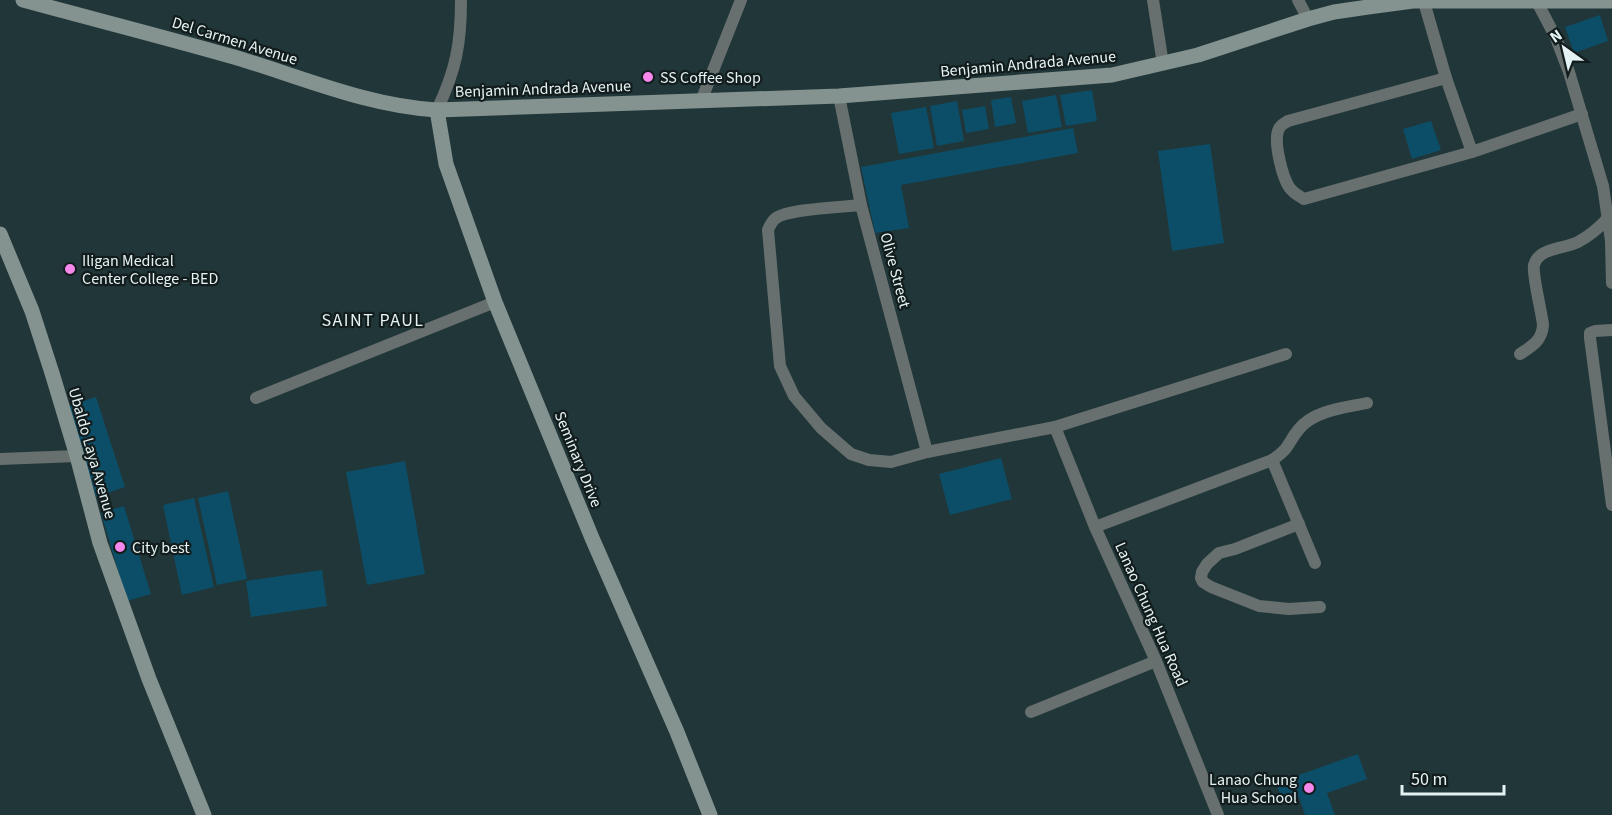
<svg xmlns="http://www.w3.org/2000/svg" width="1612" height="815" font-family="'Source Sans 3',sans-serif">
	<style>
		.building { fill: #0c4e67 }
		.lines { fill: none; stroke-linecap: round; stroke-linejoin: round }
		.street { stroke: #67706e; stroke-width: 12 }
		.secondary { stroke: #84938f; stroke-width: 15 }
		.poi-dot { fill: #f788eb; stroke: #121c1d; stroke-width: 2 }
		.labels { text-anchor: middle; stroke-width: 4.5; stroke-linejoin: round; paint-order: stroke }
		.street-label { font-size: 16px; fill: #e5f2f3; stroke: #121c1d }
		.poi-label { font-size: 16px; fill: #e5f2f3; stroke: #121c1d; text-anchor: start }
		.neighbourhood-label { font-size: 18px; letter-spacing: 1.5px; fill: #e5f2f3; stroke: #121c1d }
	</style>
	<rect width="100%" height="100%" fill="#213638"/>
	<g class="building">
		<path d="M1600,15L1608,41L1574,53L1565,27Z"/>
		<path d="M1092,90L1097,121L1066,126L1060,95Z"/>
		<path d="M1056,95L1062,127L1028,133L1022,101Z"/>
		<path d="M1011,97L1016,123L995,127L991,100Z"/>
		<path d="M957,101L964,141L937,146L930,106Z"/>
		<path d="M985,106L989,129L966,133L962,110Z"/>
		<path d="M926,107L934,148L899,154L891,113Z"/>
		<path d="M1431,121L1441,150L1412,159L1403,129Z"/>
		<path d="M1073,128L1078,153L901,185L909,228L875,233L861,167Z"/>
		<path d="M1210,144L1224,243L1172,251L1158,151Z"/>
		<path d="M96,397L125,487L96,497L67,406Z"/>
		<path d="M1001,458L1012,499L950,515L939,474Z"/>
		<path d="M405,461L425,574L367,585L346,472Z"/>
		<path d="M228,491L247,579L217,585L198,498Z"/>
		<path d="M194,498L214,587L182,595L163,505Z"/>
		<path d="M124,506L151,594L127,601L101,513Z"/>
		<path d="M322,570L327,606L251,617L246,581Z"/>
		<path d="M1358,754L1367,779L1327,793L1335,815H1305L1299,797L1283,803L1276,783Z"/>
	</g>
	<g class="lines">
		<g class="street">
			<path d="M1153,0L1163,64"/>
			<path d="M1298,0L1308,19"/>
			<path d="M1536,0L1556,38L1569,72L1603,186L1611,241L1612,283"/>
			<path d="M1424,2L1446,78L1472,152"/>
			<path d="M1446,78L1288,121C1283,124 1280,125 1278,131C1274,143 1282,176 1289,187C1293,193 1299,196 1304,199L1472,152L1582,114"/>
			<path d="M839,96L861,205L927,452"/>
			<path d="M701,101L741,0"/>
			<path d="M437,110C456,70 461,44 461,0"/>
			<path d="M861,205C843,207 789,209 776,218C772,221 770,225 768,230L780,366L794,396L821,428L851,454L869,460L891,462L927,452L1055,427L1286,354"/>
			<path d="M1612,330L1595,331L1590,333V338L1612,505"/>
			<path d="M1520,354C1532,346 1542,341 1543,325C1542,313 1532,275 1534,265C1539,247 1565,249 1578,242C1589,236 1599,228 1607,219"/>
			<path d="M256,398L495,302"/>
			<path d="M1055,427L1095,527L1156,661L1218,815"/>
			<path d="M0,459L77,456"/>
			<path d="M1272,460L1315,563"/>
			<path d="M1299,524L1235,549L1219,553L1207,564L1202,572L1201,578L1203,582L1211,587L1259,606L1289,609L1320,607"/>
			<path d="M1095,527L1272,460C1289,450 1288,442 1299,429C1315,410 1344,408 1367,403"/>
			<path d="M1031,712L1156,661"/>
		</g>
		<g class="secondary">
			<path d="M23,0C93,19 164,37 234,57C301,77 367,106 437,110L839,96L1112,75L1198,55L1308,19L1334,12L1368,7L1413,1H1612"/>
			<path d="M437,110L446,164L495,302L592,538L677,732L710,815"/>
			<path d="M0,234L32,311L52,373L77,456L100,543L149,679L204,815"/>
		</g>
	</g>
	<g class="poi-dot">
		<circle cx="648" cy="77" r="6"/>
		<circle cx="70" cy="269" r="6"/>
		<circle cx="120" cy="547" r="6"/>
		<circle cx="1309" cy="788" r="6"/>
	</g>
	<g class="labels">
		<g class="street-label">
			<text transform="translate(235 40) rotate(17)" y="6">Del Carmen Avenue</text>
			<text transform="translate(1028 63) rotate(-5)" y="6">Benjamin Andrada Avenue</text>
			<text transform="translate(543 88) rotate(-2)" y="6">Benjamin Andrada Avenue</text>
			<text transform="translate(896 270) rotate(75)" y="6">Olive Street</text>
			<text transform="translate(93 453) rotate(74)" y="6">Ubaldo Laya Avenue</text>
			<text transform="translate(579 459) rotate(68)" y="6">Seminary Drive</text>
			<text transform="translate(1152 614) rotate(66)" y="6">Lanao Chung Hua Road</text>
		</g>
		<g class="poi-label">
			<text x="660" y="83">SS Coffee Shop</text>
			<text x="82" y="266">Iligan Medical<tspan x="82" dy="18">Center College - BED</tspan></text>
			<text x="132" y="553">City best</text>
			<text x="1297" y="785" text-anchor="end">Lanao Chung<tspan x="1297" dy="18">Hua School</tspan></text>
		</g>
		<g class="neighbourhood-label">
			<text x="373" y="326">SAINT PAUL</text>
		</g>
	</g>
	<g transform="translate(1564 48) rotate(326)" stroke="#121c1d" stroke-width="4.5" paint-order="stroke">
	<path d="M0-4.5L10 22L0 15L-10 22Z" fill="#e5f2f3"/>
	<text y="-9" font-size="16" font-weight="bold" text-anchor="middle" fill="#e5f2f3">N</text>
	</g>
	<path d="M1402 785v9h102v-9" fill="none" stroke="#e5f2f3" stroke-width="3"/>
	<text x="1411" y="785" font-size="18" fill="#e5f2f3" stroke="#121c1d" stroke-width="4.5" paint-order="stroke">50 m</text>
</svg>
